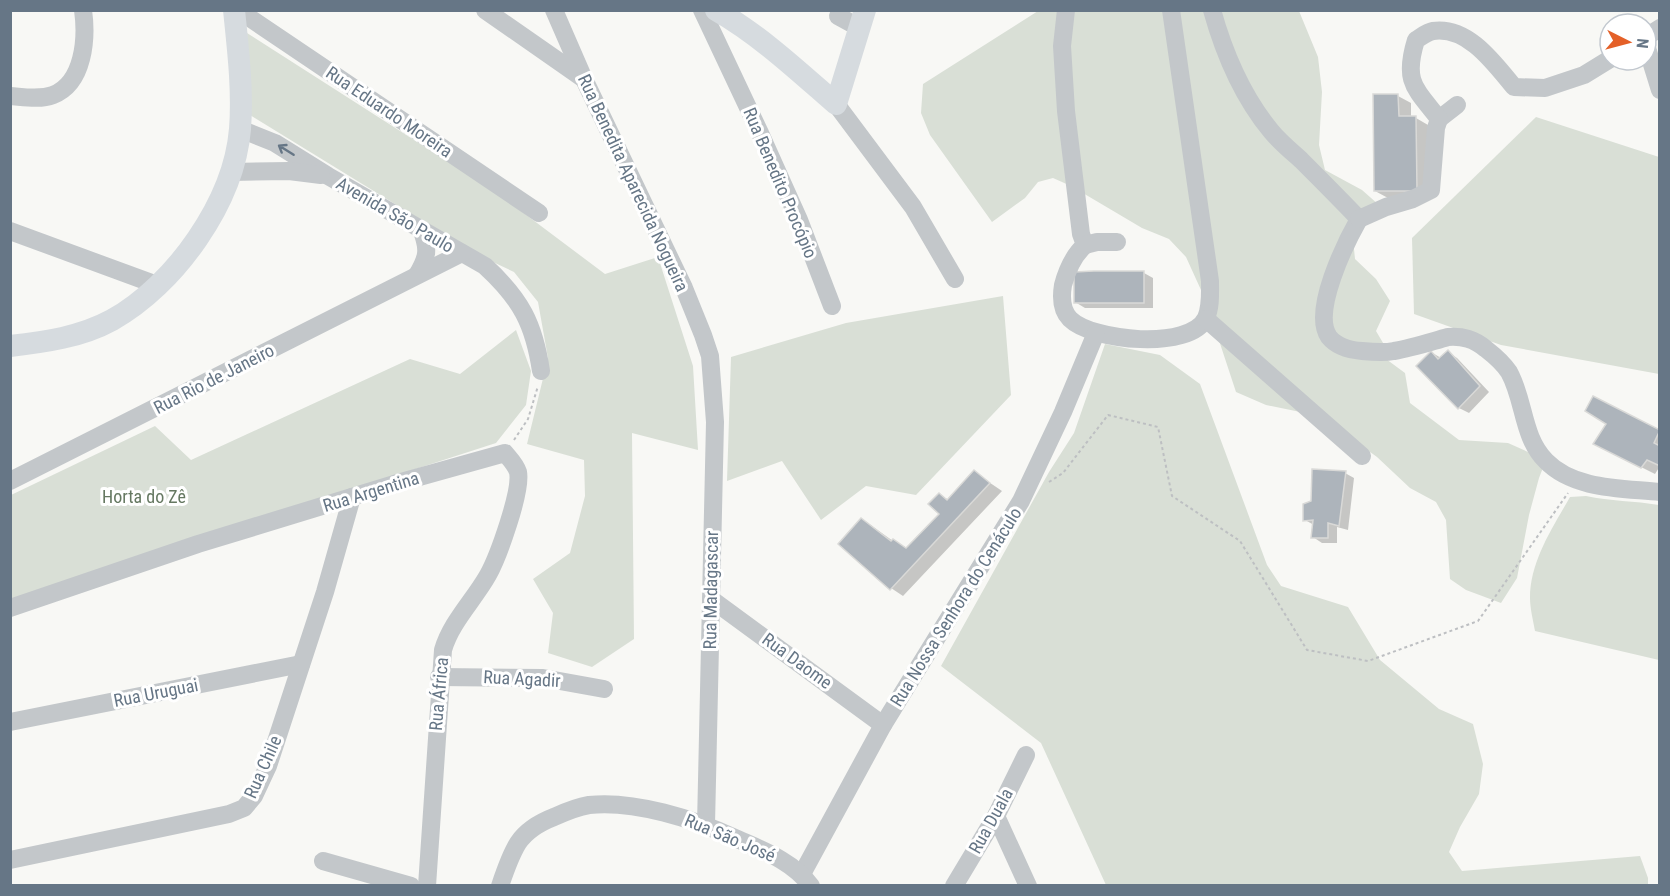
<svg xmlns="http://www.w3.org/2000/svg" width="1670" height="896" font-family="'Roboto Condensed',sans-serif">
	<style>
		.green { fill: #d9dfd6 }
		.shadow { fill: #0003 }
		.building { fill: #adb4bb; stroke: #d9d9d7; stroke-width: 1.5 }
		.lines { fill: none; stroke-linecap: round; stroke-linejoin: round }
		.path { stroke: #bdbfc2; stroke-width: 2; stroke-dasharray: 3 3; stroke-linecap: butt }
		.minor { stroke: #c3c7ca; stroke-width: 18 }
		.major { stroke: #d6dbdf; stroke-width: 22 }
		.oneway { stroke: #667686 }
		.labels { text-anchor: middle; stroke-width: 6; stroke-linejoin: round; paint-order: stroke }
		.street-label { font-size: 18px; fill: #667686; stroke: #fff }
		.park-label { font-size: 18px; fill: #657861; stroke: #fff }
	</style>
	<rect width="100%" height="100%" fill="#f8f8f5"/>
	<g class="green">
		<path d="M1038,11H1299L1318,57L1322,92L1319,145L1325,170L1362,190L1379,205L1353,239L1355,259L1376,279L1390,301L1376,331L1386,348V359L1405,373L1410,403L1459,440L1508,443L1546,460L1539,478L1529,515L1517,578L1501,603L1466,590L1450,579L1446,520L1436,502L1410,488L1377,457L1340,430L1310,414L1266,405L1236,392L1206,301L1186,257L1169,239L1142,228L1071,186L1053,178L1038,182L1025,198L992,222L930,135L921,113L923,84Z"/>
		<path d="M247,33L497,193L605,274L658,257L693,366L698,450L632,433L634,639L592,667L548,653L553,613L533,579L570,553L585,496L584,460L527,444L548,358L538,302L514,272L478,255L250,115Z"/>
		<path d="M1536,117L1659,157V374L1501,345L1414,314L1412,238Z"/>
		<path d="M1003,296L1011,395L916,495L866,486L821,520L782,461L727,481L731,357L846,323Z"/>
		<path d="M516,330L531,371L526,405L496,443L11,600V495L155,426L191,460L410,359L460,374Z"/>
		<path d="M1105,344L1160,355L1200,384L1267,565L1281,586L1348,607L1380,660L1439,709L1473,724L1483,764L1479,794L1460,827L1449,852L1462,871L1640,856L1648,878V885H1106L1041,743L941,666L1049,472L1074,433Z"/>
		<path d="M1586,496C1610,501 1635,501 1659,505V660L1535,631C1533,620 1530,608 1530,598C1530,561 1553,527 1570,497Z"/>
	</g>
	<g class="shadow">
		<path d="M1398,96L1411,103V118H1416L1428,125L1429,197L1388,198L1375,191Z"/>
		<path d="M1144,273L1153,278V308H1085L1075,302Z"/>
		<path d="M1431,352L1441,358L1448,352L1457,358L1489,392L1469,413L1459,408L1418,366Z"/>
		<path d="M1594,398L1660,431V466L1655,474L1607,450L1608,424Z"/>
		<path d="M974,472L1002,491L903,596L891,588L862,519L893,541L907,548L941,514L940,495L949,500Z"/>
		<path d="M1345,473L1354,478L1348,530L1337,527V543H1322L1313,537L1314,525L1305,520L1312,503Z"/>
	</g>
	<g class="building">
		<path d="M1373,94H1398L1399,116H1416L1417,191H1374Z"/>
		<path d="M1094,271H1144V303H1074V272Z"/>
		<path d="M1448,350L1480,386L1458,409L1416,366L1431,351L1438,359Z"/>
		<path d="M1593,396L1660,430L1654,443L1660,446V466L1647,460L1641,468L1593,444L1606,424L1585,411Z"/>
		<path d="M1312,469L1346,471L1339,526L1328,523V538H1311L1313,520L1303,521V504L1311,501Z"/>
		<path d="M974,470L990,483L890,590L838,544L861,518L891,541L893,539L906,548L939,514L928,504L939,493L947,500Z"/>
	</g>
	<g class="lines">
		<g class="path">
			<path d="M514,440L528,419L538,386"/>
			<path d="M1049,482L1063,473L1108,415L1158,427L1172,496L1240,541L1307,650L1368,661L1478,621L1568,493"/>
		</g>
		<g class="minor">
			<path d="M238,10L539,213"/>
			<path d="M485,10L584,79"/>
			<path d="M554,10L584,79L684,288L703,335L710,356L715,422L706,825"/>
			<path d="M702,10L760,133L799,220L832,306"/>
			<path d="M1066,10L1062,46L1066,111L1081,234L1085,245C1073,256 1067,270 1063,285C1061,297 1061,310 1070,319C1092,341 1190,351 1206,318C1211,307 1210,293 1210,281L1171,10"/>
			<path d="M1212,10C1224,53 1242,96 1271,131C1279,141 1291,151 1301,160C1321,180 1340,199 1359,219C1346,242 1311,312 1329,337C1337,347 1349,350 1362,351C1372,352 1384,353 1394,351C1412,348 1430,342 1448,337C1463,336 1474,339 1486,349C1495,356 1503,363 1509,372C1525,401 1522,437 1546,461C1574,490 1623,488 1660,492"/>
			<path d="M838,16L860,28"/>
			<path d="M1646,37L1660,28"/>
			<path d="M1646,45L1660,90"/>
			<path d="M10,96C24,97 40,100 53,95C84,83 87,38 83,10"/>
			<path d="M836,104L913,207L955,279"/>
			<path d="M1439,119L1457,105"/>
			<path d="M240,129L275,143L328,176L485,266C521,299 534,324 541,371"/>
			<path d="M231,172L289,171L321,175"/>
			<path d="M1359,219L1386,207L1413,199L1431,190L1436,128L1439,119C1415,88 1403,82 1416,40C1421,37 1427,32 1433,31C1468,26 1494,63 1514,87L1545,88L1584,75L1610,59"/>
			<path d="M10,231L157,285"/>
			<path d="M1085,245L1097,242H1117"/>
			<path d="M417,275C428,257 429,249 421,229"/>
			<path d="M1206,319L1362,456"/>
			<path d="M10,481L462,253"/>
			<path d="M711,599L883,725"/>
			<path d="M10,608L198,544L394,484L505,453C510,459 516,465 518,472C522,491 498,557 488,575C474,600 451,622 443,650L427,886"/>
			<path d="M439,677L543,678L604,689"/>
			<path d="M10,722L301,664"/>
			<path d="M996,816L1028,886"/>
			<path d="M10,860L229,814L244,808L254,796L268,766L325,592L352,497"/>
			<path d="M323,861L411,886"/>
			<path d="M802,874L883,725L1021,501L1063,412L1096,333"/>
			<path d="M500,886C505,871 510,856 518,843C526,831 541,822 554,817C565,812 577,807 589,805C634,800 694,819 735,838C762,850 793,861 811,886"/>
			<path d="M954,886L996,816L1026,755"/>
		</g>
		<g class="major">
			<path d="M716,10C761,36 798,71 836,104L865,10"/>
			<path d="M10,346C45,342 81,337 112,320C175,285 234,202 240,129C243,90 238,49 234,10"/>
		</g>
	</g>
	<defs><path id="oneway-shaft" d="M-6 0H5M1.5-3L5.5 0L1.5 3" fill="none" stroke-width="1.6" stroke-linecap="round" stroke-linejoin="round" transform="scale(1.5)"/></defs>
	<use class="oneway" href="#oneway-shaft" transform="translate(286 150) rotate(-148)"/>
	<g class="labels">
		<g class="street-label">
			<text transform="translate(389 112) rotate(34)" y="6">Rua Eduardo Moreira</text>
			<text transform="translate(633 183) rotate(65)" y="6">Rua Benedita Aparecida Nogueira</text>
			<text transform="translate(780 183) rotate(67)" y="6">Rua Benedito Procópio</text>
			<text transform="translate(395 215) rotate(30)" y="6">Avenida São Paulo</text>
			<text transform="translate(214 379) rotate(-27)" y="6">Rua Rio de Janeiro</text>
			<text transform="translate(371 492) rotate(-17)" y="6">Rua Argentina</text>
			<text transform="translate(711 590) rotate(-89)" y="6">Rua Madagascar</text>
			<text transform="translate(956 607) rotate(-58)" y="6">Rua Nossa Senhora do Cenáculo</text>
			<text transform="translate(797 661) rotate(36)" y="6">Rua Daome</text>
			<text transform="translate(522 679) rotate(3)" y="6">Rua Agadir</text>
			<text transform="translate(156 693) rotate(-11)" y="6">Rua Uruguai</text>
			<text transform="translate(439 694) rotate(-85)" y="6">Rua África</text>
			<text transform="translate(263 767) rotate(-66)" y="6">Rua Chile</text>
			<text transform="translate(991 821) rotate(-61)" y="6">Rua Duala</text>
			<text transform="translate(730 838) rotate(23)" y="6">Rua São José</text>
		</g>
		<g class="park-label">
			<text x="144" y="503">Horta do Zê</text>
		</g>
	</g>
	<rect width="1670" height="896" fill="none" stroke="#667686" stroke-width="24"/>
	<g transform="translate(1628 42) rotate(96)"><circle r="28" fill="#ffffff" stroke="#c2c8cf" stroke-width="1.5"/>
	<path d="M0-4.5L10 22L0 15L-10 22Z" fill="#e46028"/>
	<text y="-9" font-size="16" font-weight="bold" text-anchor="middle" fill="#667686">N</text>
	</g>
</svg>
